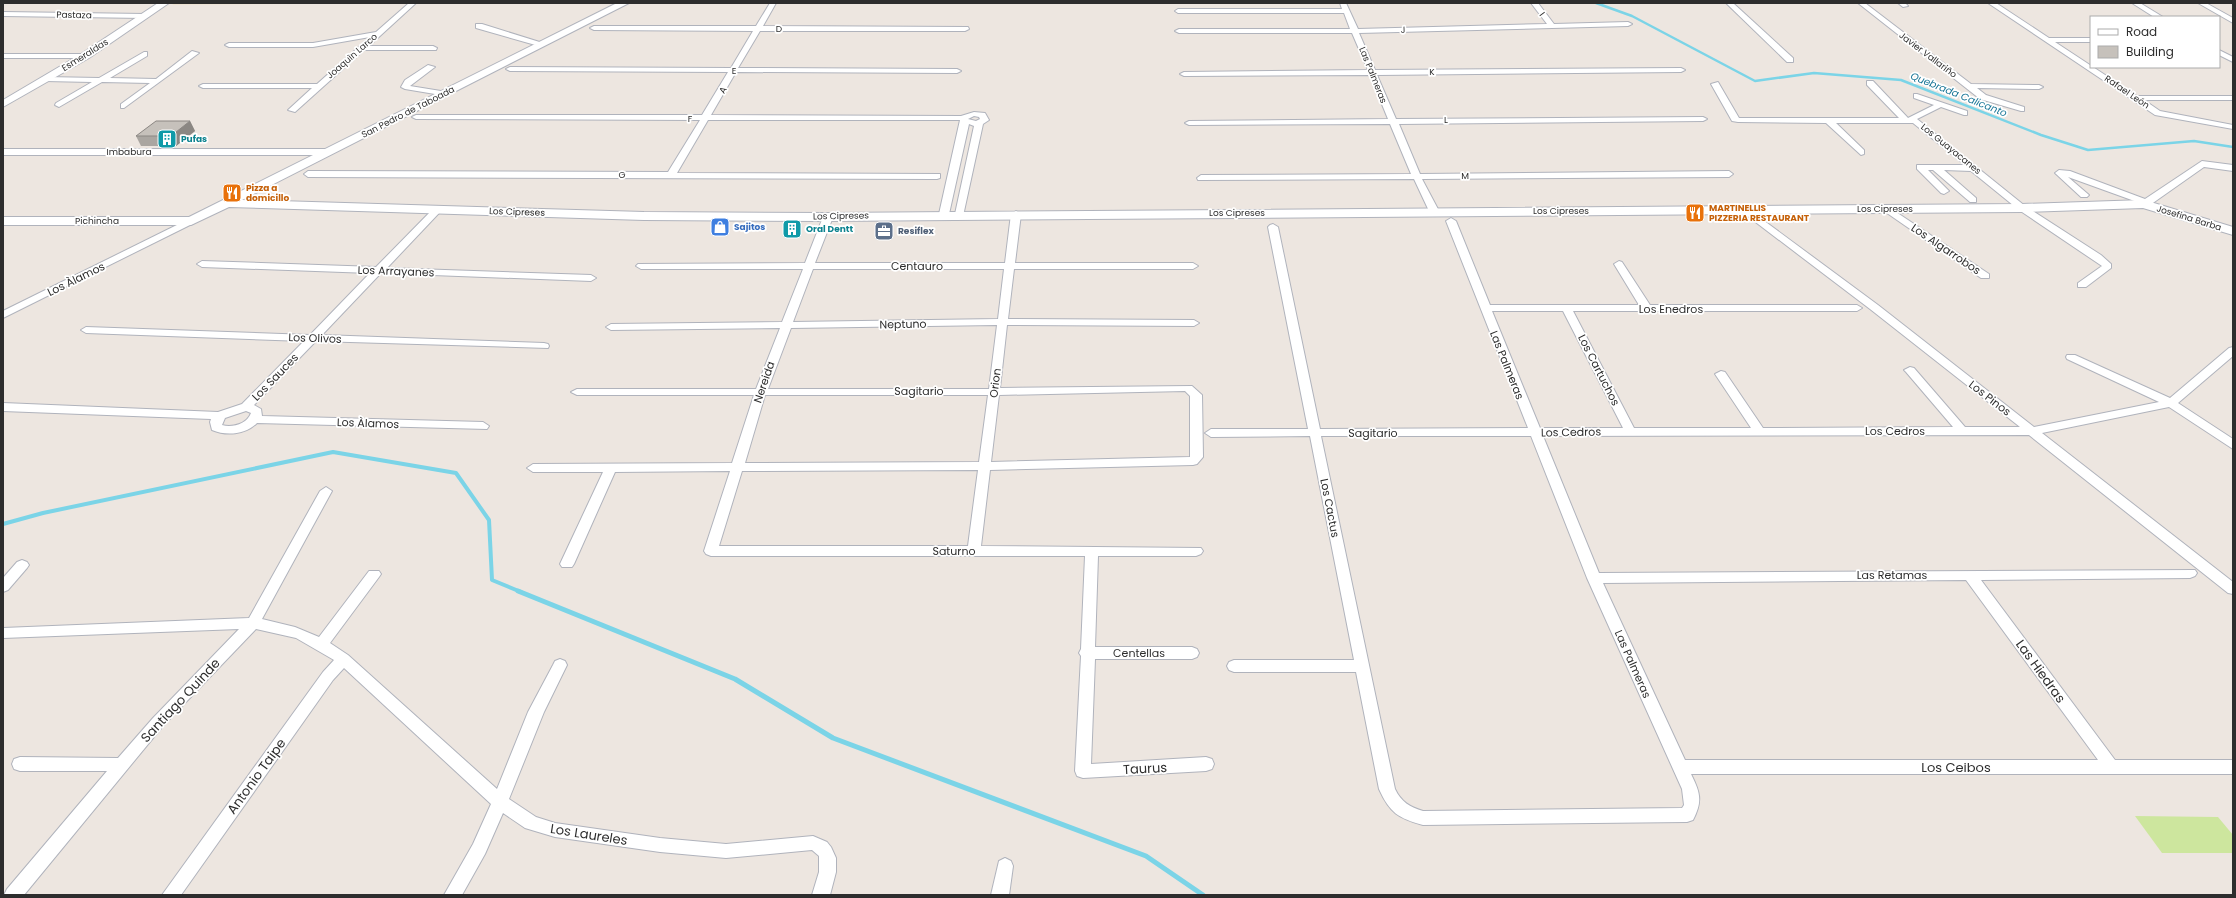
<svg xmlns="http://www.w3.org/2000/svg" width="2236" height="898" font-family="Poppins,sans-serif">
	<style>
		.education { fill: #ede2d1 }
		.pitch { fill: #cde69e }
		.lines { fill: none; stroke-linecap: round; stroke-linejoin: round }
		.stream-far2 { stroke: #7bd4e7; stroke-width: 2.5 }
		.stream-far1 { stroke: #7bd4e7; stroke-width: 4 }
		.stream { stroke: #7bd4e7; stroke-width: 5 }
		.street-casing { stroke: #b0b3bc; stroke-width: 2 }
		.secondary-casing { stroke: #b0b3bc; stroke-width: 2 }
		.street { fill: #fff; fill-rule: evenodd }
		.secondary { fill: #fff; fill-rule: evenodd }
		.wall { fill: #aaa6a1 }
		.shaded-wall { fill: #8b8783 }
		.building { fill: #c6c1bb; stroke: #8b8783 }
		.labels { text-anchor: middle; stroke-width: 3.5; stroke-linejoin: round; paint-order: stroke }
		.far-street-label { font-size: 9px; fill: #2d2d2d; stroke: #fff }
		.far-culture-label { font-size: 9px; font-weight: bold; fill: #0d838f; stroke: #fff; text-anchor: start }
		.far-food-label { font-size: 9px; font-weight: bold; fill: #c56008; stroke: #fff; text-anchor: start }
		.far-shop-label { font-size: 9px; font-weight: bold; fill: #366cbe; stroke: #fff; text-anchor: start }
		.far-service-label { font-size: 9px; font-weight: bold; fill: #4e5e75; stroke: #fff; text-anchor: start }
		.far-water-label { font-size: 10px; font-style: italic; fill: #177596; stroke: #fff }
		.street-label { font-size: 11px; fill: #2d2d2d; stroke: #fff }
		.near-street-label { font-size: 13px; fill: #2d2d2d; stroke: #fff }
	</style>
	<rect width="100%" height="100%" fill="#ede6e0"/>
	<path class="education" d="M175,3H407L172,5Z"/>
	<path class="pitch" d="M2135,816L2218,817L2233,835V853H2162Z"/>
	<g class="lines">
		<path class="stream-far2" d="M1596,3L1632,16L1755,81L1814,73L1901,80L2041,135L2088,150L2194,141L2233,147"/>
		<path class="stream-far1" d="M3,524L43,513L333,452L456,473L489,520L492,580L521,592"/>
		<path class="stream" d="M518,591L735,679L833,738L1146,856L1203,895"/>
		<defs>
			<g id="street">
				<path d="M409,3H416L369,46H433L437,48L436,50H364L295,112L288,110L312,88H203L199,86L203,84H317L370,37L313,47H229L225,45L229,43H313L376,32Z"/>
				<path d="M770,3H776L763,26L968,27L969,29L965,31H760L738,68L957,69L961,71L957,73L736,72L711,115L961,116L974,112L985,113L989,120L983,124L963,216H957L955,214L974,126L969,124L949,214L944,217L939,214L960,120H708L677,173L940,174V178L937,179L308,177L304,174L308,171L668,172L700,120L416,119L412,117L416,115H702L728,72L510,71L506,69L510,67L731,68L753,31L594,30L590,28L594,26H756ZM974,116L979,117L980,119L976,121L968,119Z"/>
				<path d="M1340,3H1346L1358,29L1547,24L1531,3H1538L1554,24L1628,22L1632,24L1628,26L1359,33L1375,70L1681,68L1685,70L1681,72L1377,75L1396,119L1703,117L1707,119L1703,121L1399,124L1420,174L1729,171L1733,174L1729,177L1422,179L1439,211L1434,214L1429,211L1414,179L1198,180L1197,178L1201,175L1411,174L1390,124L1189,125L1185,123L1189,121L1388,119L1370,75L1184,76L1180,74L1184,72L1368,70L1352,33H1179L1175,31L1179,29H1350L1344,13H1178L1175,11L1178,9H1342Z"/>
				<path d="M1726,3H1733L1793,58V62H1787Z"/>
				<path d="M1858,3H1865L1971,84L2039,85L2043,87L2039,89L1977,88L1986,95L2024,107V111H2021L1980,99Z"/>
				<path d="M1898,3H1905L1908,6L1903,7Z"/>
				<path d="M1988,3H1996L2049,38H2091V42H2055L2137,96H2233V100H2144L2160,111L2233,125V129L2155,115Z"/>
				<path d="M2132,3H2140L2163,17H2154Z"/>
				<path d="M2198,3H2206L2233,18V23Z"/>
				<path d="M3,12L145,14L149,16L145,18L3,16Z"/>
				<path d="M476,24H482L546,44L539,46L476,28Z"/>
				<path d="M2219,50L2233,57V62L2219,55Z"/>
				<path d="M192,51L199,53L124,108H121V104L150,83L102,82L59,107L55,105L56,103L92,82L45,81L41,79L45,77L99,78L144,52H147V56L110,78L156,79Z"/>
				<path d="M3,54H85L89,56L85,58H3Z"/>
				<path d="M428,65L435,67L410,86L447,92V96L405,89L401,87L405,80Z"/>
				<path d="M1867,81H1873L1908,118L1934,105L1914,98V94H1917L1967,111V115H1964L1941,107L1917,119L2025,206L2101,255L2111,264V268L2086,287H2078V283L2102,266L2019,210L1971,171L1944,170L1976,198V202H1970L1933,170H1928L1949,191L1944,194L1941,193L1917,169V165H1965L1913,123H1836L1864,150V154L1861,155L1826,123L1738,122L1732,121L1711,84L1718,82L1739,118H1899L1867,85Z"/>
				<path d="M3,149H327L331,152L327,155H3Z"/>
				<path d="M2202,161L2233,165V171L2204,167L2150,205L2144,207L2140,203L2068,177L2089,195L2087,197H2081L2055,173L2059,170L2070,171L2145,199Z"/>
				<path d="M1744,206L1878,305L2034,427L2159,402L2067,359L2066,357L2067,355H2075L2170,398L2229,348L2233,347V356L2178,403L2233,439V449L2169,407L2042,433L2233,582V594L2228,593L2029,435L1543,436L1599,573L2195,570L2197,573L2195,576L2190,578L1981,580L2115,760H2233V774H1691C1700,792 1703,801 1693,820L1687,822L1423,825C1398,818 1390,813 1379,789L1356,672H1234L1229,670L1227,666L1229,662L1234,660H1354L1310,436L1211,437L1205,433L1211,429H1308L1268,227L1270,225L1273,224L1278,227L1320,429L1528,428L1446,221L1451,218L1456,221L1490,305H1639L1614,264L1619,261L1622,262L1650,305H1857L1862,308L1857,311H1573L1634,428H1751L1715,374L1721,371L1725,372L1763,428L1953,427L1906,372L1904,370L1910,367L1914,368L1965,427H2020L1870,309L1741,211V207ZM1492,311H1563L1623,428H1540ZM1321,436H1531L1587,578L1682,789L1684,805L1682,808L1423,811C1410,807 1401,802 1395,789ZM1966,580L2098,760H1685L1603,583Z"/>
				<path d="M1887,206L1989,274V278H1981L1884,211V207Z"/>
				<path d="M437,207L442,210L440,212L387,268L591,275L596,278L591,281L381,273L322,335L544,343L548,344L549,346L548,348L316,341L254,405L261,409L262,416L483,422L489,426L487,429L257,423C245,435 226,436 212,430L210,422L211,419L3,411V403L218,412L242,404L304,341L86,333L81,330L86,327L310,335L370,273L202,267L197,264L202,261L376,267L434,208ZM246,411L251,413C247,424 232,428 222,425L225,418Z"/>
				<path d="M1016,211L1021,214L1015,263H1193L1198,266L1193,269H1014L1008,319L1194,320L1199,323L1194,326L1007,325L1000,388L1192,386L1202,395L1203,457L1197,464L1193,465L990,470L981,546L1201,548L1203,551L1201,554L1196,556H1098L1095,647H1192L1197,649L1199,653L1197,657L1192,659H1095L1091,764L1206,757L1212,759L1214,764L1212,769L1206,771L1083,778L1077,776L1075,771L1081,656L1079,653L1081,649L1085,556H711L706,554L704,551L730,471L615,472L574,564L572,567H562L560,564L603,472H533L527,468L533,464L732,463L754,395H577L571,392L577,389H756L780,328L611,330L606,327L611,324L782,322L803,269H641L636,266L638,264L805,263L823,217L828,214L833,217L815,263H1005L1011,214ZM813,269H1004L998,319L793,322ZM997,325L989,389H768L791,328ZM1185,391L1190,396V457L991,462L999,395ZM765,395H988L979,462L745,463ZM978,470L968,546H719L742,471Z"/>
				<path d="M191,218L196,221L194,223L3,318V311Z"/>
				<path d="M326,487L332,491L262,619L295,627L319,637L369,571H379L381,574L379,577L330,643L348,655L497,789L528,712L553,665L555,661L560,659L565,661L567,665L544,712L509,799L536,817L555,823L660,838L726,844L813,836L827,842L831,847L836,858V872L830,895H812L819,872V856L812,850L726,858L660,852L555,837L525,828L503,813L485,854L462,895H444L473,844L491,804L344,668L333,680L181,895H162L323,672L334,660L296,638L256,629L163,726L24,895H4L7,889L107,771H20L14,769L12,764L14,759L20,757L118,758L153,718L239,629L3,638V628L249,618L320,491Z"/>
				<path d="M22,560L27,562L29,565L27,568L8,590L3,592V578L17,562Z"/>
				<path d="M1005,858L1011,861L1013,866L1009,895H991L999,861Z"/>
			</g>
			<g id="secondary">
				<path d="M158,3H169L89,58L3,107V100L81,54Z"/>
				<path d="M617,3H629L242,200L644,212L828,213L2022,204L2144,200L2233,227V235L2143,208L2022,212L828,221L644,220L229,207L191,225H3V217H189Z"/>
			</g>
		</defs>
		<use href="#street" class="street-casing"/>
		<use href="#secondary" class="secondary-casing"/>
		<use href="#street" class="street"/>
		<use href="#secondary" class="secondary"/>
	</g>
	<g class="wall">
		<path d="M1689,3H1721V4H1690Z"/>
		<path d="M190,121L195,131L176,146H141L136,136Z"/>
	</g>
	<path class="shaded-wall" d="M190,121L195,131L176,146L171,136Z"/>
	<path class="building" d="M156,121H190L171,136H136Z"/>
	<defs>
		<symbol id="building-square" viewBox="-11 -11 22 22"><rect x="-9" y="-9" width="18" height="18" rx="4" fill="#0f9aa8" stroke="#fff"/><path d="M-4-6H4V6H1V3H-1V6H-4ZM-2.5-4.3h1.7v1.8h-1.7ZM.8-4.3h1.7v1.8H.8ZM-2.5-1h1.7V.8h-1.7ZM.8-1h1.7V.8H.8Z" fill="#fff"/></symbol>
		<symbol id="restaurant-square" viewBox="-11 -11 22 22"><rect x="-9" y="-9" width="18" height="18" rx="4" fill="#e8710a" stroke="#fff"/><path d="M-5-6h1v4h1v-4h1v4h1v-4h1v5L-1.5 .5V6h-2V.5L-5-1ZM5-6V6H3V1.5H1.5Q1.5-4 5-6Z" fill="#fff"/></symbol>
		<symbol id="shop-square" viewBox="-11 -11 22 22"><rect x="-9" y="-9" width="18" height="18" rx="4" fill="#3f7fe0" stroke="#fff"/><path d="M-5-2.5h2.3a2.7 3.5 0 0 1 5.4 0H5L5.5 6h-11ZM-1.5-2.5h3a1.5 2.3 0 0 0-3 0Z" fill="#fff"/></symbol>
		<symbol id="office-square" viewBox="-11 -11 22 22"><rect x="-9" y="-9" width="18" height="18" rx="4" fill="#5c6f8a" stroke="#fff"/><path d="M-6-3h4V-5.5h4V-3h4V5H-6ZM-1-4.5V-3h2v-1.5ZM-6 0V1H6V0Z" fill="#fff"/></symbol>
	</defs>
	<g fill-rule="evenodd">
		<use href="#building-square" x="156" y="128" width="22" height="22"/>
		<use href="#restaurant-square" x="221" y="182" width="22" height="22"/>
		<use href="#restaurant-square" x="1684" y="202" width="22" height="22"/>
		<use href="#shop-square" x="709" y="216" width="22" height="22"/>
		<use href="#building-square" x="781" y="218" width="22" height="22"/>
		<use href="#office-square" x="873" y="220" width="22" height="22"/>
	</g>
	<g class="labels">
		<g class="far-street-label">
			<text transform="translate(1542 14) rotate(53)" y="3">I</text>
			<text transform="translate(74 15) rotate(1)" y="3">Pastaza</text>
			<text x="779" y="32">D</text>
			<text transform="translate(1403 30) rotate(-2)" y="3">J</text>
			<text transform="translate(85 55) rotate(-32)" y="3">Esmeraldas</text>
			<text transform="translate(1928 55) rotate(37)" y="3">Javier Vallariño</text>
			<text transform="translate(352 56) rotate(-41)" y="3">Joaquìn Larco</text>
			<text x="734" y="74">E</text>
			<text x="1432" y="75">K</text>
			<text transform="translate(1373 75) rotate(68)" y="3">Las Palmeras</text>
			<text transform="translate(723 90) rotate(-60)" y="3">A</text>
			<text transform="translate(2127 92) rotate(34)" y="3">Rafael León</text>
			<text transform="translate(408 112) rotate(-27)" y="3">San Pedro de Taboada</text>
			<text x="690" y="122">F</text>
			<text x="1446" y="123">L</text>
			<text transform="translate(1951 149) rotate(39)" y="3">Los Guayacanes</text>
			<text x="129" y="155">Imbabura</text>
			<text x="622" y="178">G</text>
			<text x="1465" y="179">M</text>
			<text x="1885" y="212">Los Cipreses</text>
			<text x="1561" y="214">Los Cipreses</text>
			<text transform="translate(517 212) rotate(2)" y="3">Los Cipreses</text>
			<text x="1237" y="216">Los Cipreses</text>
			<text transform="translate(841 216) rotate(-1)" y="3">Los Cipreses</text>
			<text transform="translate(2189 218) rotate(17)" y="3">Josefina Barba</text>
			<text x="97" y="224">Pichincha</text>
		</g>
		<g class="far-culture-label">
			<text x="181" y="142">Pufas</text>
			<text x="806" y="232">Oral Dentt</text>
		</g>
		<g class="far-food-label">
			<text x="246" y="191">Pizza a<tspan x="246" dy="10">domicillo</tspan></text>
			<text x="1709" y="211">MARTINELLIS<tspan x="1709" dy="10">PIZZERIA RESTAURANT</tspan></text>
		</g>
		<g class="far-shop-label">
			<text x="734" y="230">Sajitos</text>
		</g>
		<g class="far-service-label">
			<text x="898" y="234">Resiflex</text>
		</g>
		<g class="far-water-label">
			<text transform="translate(1959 94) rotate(22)" y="4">Quebrada Calicanto</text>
		</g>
		<g class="street-label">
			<text transform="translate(1946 249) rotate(34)" y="4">Los Algarrobos</text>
			<text x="917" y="270">Centauro</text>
			<text transform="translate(396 271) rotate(2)" y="4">Los Arrayanes</text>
			<text transform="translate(76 279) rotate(-26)" y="4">Los Àlamos</text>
			<text x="1671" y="313">Los Enedros</text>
			<text transform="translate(903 324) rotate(-1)" y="4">Neptuno</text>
			<text transform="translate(315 338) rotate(2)" y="4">Los Olivos</text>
			<text transform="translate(1507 365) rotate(68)" y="4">Las Palmeras</text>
			<text transform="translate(1599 370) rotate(63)" y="4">Los Cartuchos</text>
			<text transform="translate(275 377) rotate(-46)" y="4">Los Sauces</text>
			<text transform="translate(764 382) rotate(-71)" y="4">Nereida</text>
			<text transform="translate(995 383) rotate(-83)" y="4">Orion</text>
			<text x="919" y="395">Sagitario</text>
			<text transform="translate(1990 398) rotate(38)" y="4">Los Pinos</text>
			<text transform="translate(368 423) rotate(2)" y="4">Los Àlamos</text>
			<text x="1895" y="435">Los Cedros</text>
			<text transform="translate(1571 432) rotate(-1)" y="4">Los Cedros</text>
			<text x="1373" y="437">Sagitario</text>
			<text transform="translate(1330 508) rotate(79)" y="4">Los Cactus</text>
			<text x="954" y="555">Saturno</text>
			<text x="1892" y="579">Las Retamas</text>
			<text x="1139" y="657">Centellas</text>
			<text transform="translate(1633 664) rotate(66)" y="4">Las Palmeras</text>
		</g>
		<g class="near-street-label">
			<text transform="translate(2041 671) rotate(54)" y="5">Las Hiedras</text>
			<text transform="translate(180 700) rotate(-47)" y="5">Santiago Quinde</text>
			<text x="1956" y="772">Los Ceibos</text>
			<text transform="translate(1145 768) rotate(-3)" y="5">Taurus</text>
			<text transform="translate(256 776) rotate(-54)" y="5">Antonio Taipe</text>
			<text transform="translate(589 834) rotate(9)" y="5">Los Laureles</text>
		</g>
	</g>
	<rect width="2236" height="898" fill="none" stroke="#2d2d2d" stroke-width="8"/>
	<rect x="2090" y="16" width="130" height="52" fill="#ffffff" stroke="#ababab"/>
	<rect x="2098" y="29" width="20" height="6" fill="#ffffff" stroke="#ababab"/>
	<text x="2126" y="36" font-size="12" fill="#2d2d2d">Road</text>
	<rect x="2098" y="46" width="20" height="12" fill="#c6c1bb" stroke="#ababab"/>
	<text x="2126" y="56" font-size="12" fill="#2d2d2d">Building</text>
</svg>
